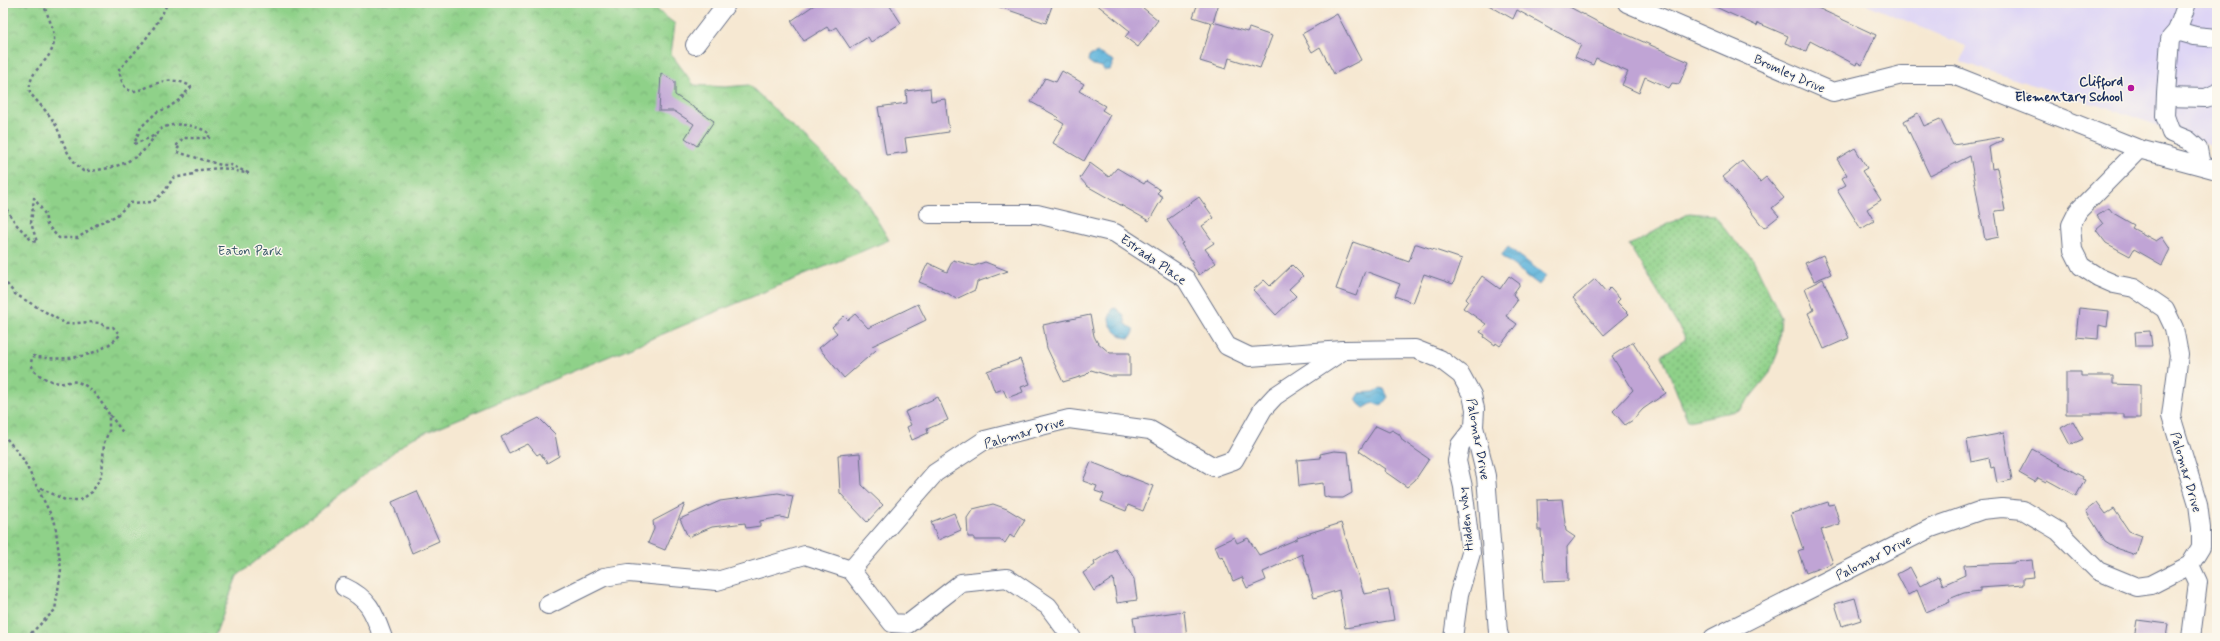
<svg xmlns="http://www.w3.org/2000/svg" width="2220" height="641" font-family="Mynerve,sans-serif">
	<style>
		.built { fill: #ded5f5 }
		.grass { fill: url(#grass-dots); stroke: #558074 }
		.park { fill: url(#park-crowns); stroke: #558074 }
		.water { fill: url(#water-waves); stroke: #3d729c }
		.building { fill: #c0a4d5 }
		.lines { fill: none; stroke-linecap: round; stroke-linejoin: round }
		.minor-casing { stroke: #687087; stroke-width: 20 }
		.path { stroke: #687087; stroke-width: 2.5; stroke-dasharray: 3 3; stroke-linecap: butt }
		.minor { stroke: #fff; stroke-width: 18 }
		.poi-dot { fill: #b5179e; stroke: #fbf7ec; stroke-width: 1.5 }
		.labels { text-anchor: middle; stroke-width: 3; stroke-linejoin: round; paint-order: stroke }
		.street-label { font-size: 13px; fill: #1b2f5e; stroke: #fbf7ec }
		.poi-label { font-size: 13px; font-weight: bold; fill: #1b2f5e; stroke: #fbf7ec; text-anchor: end }
		.park-label { font-size: 13px; fill: #385869; stroke: #fbf7ec }
	</style>
	<defs>
		<pattern id="grass-dots" width="8" height="8" patternUnits="userSpaceOnUse"><rect width="8" height="8" fill="#8fd189"/><path d="M2 2h.1M6 6h.1" fill="none" stroke="#74aa73" stroke-width="1.8" stroke-linecap="round"/></pattern>
		<pattern id="park-crowns" width="20" height="18" patternUnits="userSpaceOnUse"><rect width="20" height="18" fill="#8fd189"/><path d="M2 6a3 3 0 1 1 6 0M12 15a3 3 0 1 1 6 0" fill="none" stroke="#74aa73"/></pattern>
		<pattern id="water-waves" width="16" height="10" patternUnits="userSpaceOnUse"><rect width="16" height="10" fill="#5fb4db"/><path d="M0 5q4-4 8 0t8 0" fill="none" stroke="#4e93b5"/></pattern>
	</defs>
	<rect width="100%" height="100%" fill="#fbf7ec"/>
	<filter id="ink" filterUnits="userSpaceOnUse"><feTurbulence type="fractalNoise" baseFrequency=".025" numOctaves="2"/><feDisplacementMap in="SourceGraphic" scale="8" xChannelSelector="R" yChannelSelector="G"/><feConvolveMatrix kernelMatrix="1 2 1 2 8 2 1 2 1" color-interpolation-filters="sRGB"/></filter>
	<filter id="wash" filterUnits="userSpaceOnUse"><feTurbulence type="fractalNoise" baseFrequency=".012" numOctaves="4" result="noise"/><feDisplacementMap in="SourceGraphic" scale="16" xChannelSelector="R" yChannelSelector="G"/><feGaussianBlur stdDeviation="0.9" result="paint"/><feColorMatrix in="noise" values="0 0 0 0 0 0 0 0 0 0 0 0 0 0 0 0 0 1.4 0 .05"/><feComposite in="paint" operator="in"/></filter>
	<g filter="url(#wash)">
		<rect width="100%" height="100%" fill="#f6e8d2"/>
		<path class="built" d="M1864,3H2217V147L2128,115L1961,62L1966,46Z"/>
		<path class="grass" d="M1689,213L1714,215L1730,236L1753,259L1781,317L1778,352L1769,374L1740,410L1688,421L1662,355L1686,339L1629,245Z"/>
		<path class="park" d="M3,3H648L675,24L671,54L694,85L725,87L749,85L859,190L889,240L410,439L237,576L214,638H3Z"/>
		<g class="water">
			<path d="M1098,53L1114,61L1110,70H1104L1102,67L1093,65L1088,61L1089,56Z"/>
			<path d="M1508,247L1546,276L1539,285L1501,256Z"/>
			<path d="M1116,308L1124,316L1126,324L1133,329V335L1129,338C1121,338 1109,328 1109,318C1110,315 1112,313 1112,309Z"/>
			<path d="M1381,388L1384,389L1388,397L1381,406L1373,403L1364,408L1359,404L1356,399L1359,393L1374,392Z"/>
		</g>
		<g id="blocks">
			<g class="building">
				<path d="M817,3H888L901,23L871,42L868,37L850,48L836,27L830,31L827,27L804,41L791,21Z"/>
				<path d="M994,3H1053L1046,23L994,5Z"/>
				<path d="M1095,3H1137L1158,20L1138,47L1125,37L1130,31Z"/>
				<path d="M1198,3H1219L1213,22L1247,32L1249,28L1272,36L1260,68L1229,58L1226,69L1200,61L1212,23L1193,17Z"/>
				<path d="M1485,3H1562L1596,21L1689,62L1679,84L1672,83L1669,88L1645,77L1639,93L1622,85L1628,72L1596,58L1593,65L1575,57L1581,45L1517,10L1513,19Z"/>
				<path d="M1707,3H1807L1876,35L1862,65L1857,62L1856,65L1810,41L1806,51L1785,43L1788,36L1758,23L1757,26Z"/>
				<path d="M1337,14L1361,60L1334,74L1320,47L1312,52L1302,34Z"/>
				<path d="M1062,71L1084,84L1079,91L1105,106L1102,110L1110,115L1084,161L1053,143L1064,124L1056,119L1058,117L1031,102L1045,78L1056,82Z"/>
				<path d="M661,73L675,82V95L714,121L697,146L685,138L694,124L674,111H659Z"/>
				<path d="M930,88L931,101L945,99L949,132L905,138L907,152L886,155L878,107L907,103L906,91Z"/>
				<path d="M1918,113L1924,126L1940,119L1953,145L2002,137L2003,140L1989,147L1992,169L1997,168L2005,210L1995,211L1999,237L1985,240L1970,156L1930,176L1904,121Z"/>
				<path d="M1855,148L1867,168L1862,171L1881,200L1867,209L1874,221L1861,229L1837,190L1846,185L1842,178L1847,175L1837,159Z"/>
				<path d="M1742,161L1760,182L1766,177L1784,198L1772,208L1779,216L1764,228L1723,177Z"/>
				<path d="M1090,163L1109,177L1117,168L1144,184L1146,181L1160,190L1157,193L1163,197L1149,221L1087,186L1080,178Z"/>
				<path d="M1199,197L1214,218L1202,226L1214,243L1205,249L1216,263L1199,275L1191,263L1193,262L1181,244L1183,243L1167,220Z"/>
				<path d="M2109,208L2113,213L2134,225L2132,228L2156,241L2162,237L2170,249L2162,265L2134,249L2130,256L2106,243L2096,230L2103,224L2097,216Z"/>
				<path d="M1353,242L1409,262L1415,244H1417L1462,259L1453,284L1424,274L1413,303L1395,296L1400,284L1365,271L1356,296L1336,289Z"/>
				<path d="M1823,255L1831,274L1814,281L1805,263Z"/>
				<path d="M953,260L974,266L985,262L1008,271L977,282L975,290L956,299L949,294L919,282L928,263L947,272Z"/>
				<path d="M1292,265L1303,276L1289,289L1296,296L1276,315L1253,290L1264,280L1270,286Z"/>
				<path d="M1482,276L1500,289L1509,276L1520,284L1513,294L1517,301L1506,316L1517,324L1500,346L1496,343L1495,345L1484,337L1485,335L1480,332L1486,324L1463,308L1468,301L1466,299Z"/>
				<path d="M1595,279L1606,292L1610,288L1620,299L1617,302L1629,314L1604,335L1573,298Z"/>
				<path d="M1823,279L1849,338L1824,349L1808,313L1814,310L1805,288Z"/>
				<path d="M918,304L926,320L872,346L876,350L844,378L819,348L837,333L832,327L844,316L848,320L855,314L868,328Z"/>
				<path d="M2079,308L2109,311L2107,327L2099,325L2098,339L2076,337Z"/>
				<path d="M1090,315L1094,336L1097,342L1110,353H1130V376H1111L1091,370L1086,375L1063,382L1047,348L1043,325Z"/>
				<path d="M2150,331L2152,346H2136L2135,332Z"/>
				<path d="M1633,342L1666,393L1643,409L1633,420L1625,425L1613,411L1633,390L1612,356Z"/>
				<path d="M1020,359L1030,384L1021,387L1023,392L1007,398L1003,389L995,392L987,371Z"/>
				<path d="M2066,372H2081V376H2113V384L2140,385V418H2124V414H2066Z"/>
				<path d="M938,397L948,420L927,429L928,433L912,440L907,427L911,425L905,412Z"/>
				<path d="M539,418L555,434L559,456L547,463L540,453L537,455L528,444L509,453L501,437Z"/>
				<path d="M2073,421L2083,439L2070,445L2061,428Z"/>
				<path d="M1376,426L1389,432L1392,430L1399,434L1403,441L1429,459L1415,480L1407,487L1384,471L1385,469L1359,451Z"/>
				<path d="M2004,433L2012,480L1997,483L1994,467L1991,468L1989,458L1971,462L1967,440Z"/>
				<path d="M2032,449L2083,477L2082,479L2085,480L2076,496L2047,480L2046,482L2038,478L2035,482L2019,473Z"/>
				<path d="M1334,451L1348,452L1352,493L1343,498H1330L1324,496L1323,483L1299,486L1297,460L1321,458L1320,454Z"/>
				<path d="M860,453L862,485L883,505L867,522L840,493L838,455Z"/>
				<path d="M1091,462L1153,486L1143,511L1128,505L1126,511L1101,501L1104,494L1095,491L1097,486L1083,481Z"/>
				<path d="M417,491L439,541L412,553L392,502Z"/>
				<path d="M778,493L793,496L788,519L781,517L760,521V526L746,528L745,523L712,527L688,537L680,519L720,501Z"/>
				<path d="M1562,499L1566,531L1575,537L1567,547L1568,581L1544,582L1541,530H1538L1537,500Z"/>
				<path d="M1828,502L1829,505L1834,504L1840,524L1821,530L1833,563L1806,573L1798,551L1803,549L1791,514Z"/>
				<path d="M2097,502L2106,514L2114,509L2129,531L2142,536L2136,555L2118,549L2105,541L2086,511Z"/>
				<path d="M685,504L665,550L648,543L654,529L653,521Z"/>
				<path d="M993,504L1007,509L1025,520L1014,538L1010,535L1005,543L1000,540H974V537H968L967,518L973,509Z"/>
				<path d="M954,513L961,530L938,540L931,522Z"/>
				<path d="M1341,523L1364,594L1389,590L1394,620L1345,628L1339,590L1314,598L1302,554L1263,572L1266,580L1247,588L1242,577L1233,581L1223,557L1220,558L1215,546L1234,537L1237,543L1248,538L1259,555L1297,539V537Z"/>
				<path d="M1115,549L1134,579L1137,600L1117,603L1113,578L1094,591L1083,573L1095,565L1094,562Z"/>
				<path d="M2032,560L2034,577L2023,578V585L1980,588V591L1964,593L1949,599L1950,602L1926,612L1917,590L1908,595L1897,574L1910,567L1920,586L1939,576L1943,585L1965,575L1964,565L2014,563V562Z"/>
				<path d="M1855,598L1861,620L1842,626L1835,604Z"/>
				<path d="M1184,611L1187,638H1136L1133,618Z"/>
				<path d="M2137,620L2168,624L2166,638H2134Z"/>
			</g>
		</g>
	</g>
	<g filter="url(#ink)">
		<use href="#blocks" fill-opacity="0" stroke="#687087" stroke-width="1"/>
		<g class="lines">
			<defs>
				<g id="minor">
					<path d="M1627,3L1833,92L1902,75H1953L2139,149"/>
					<path d="M2177,31L2187,3"/>
					<path d="M695,45L727,3"/>
					<path d="M2166,97L2206,98L2217,93"/>
					<path d="M2201,165L2198,149L2188,140L2171,133L2165,116L2166,94L2170,39L2177,31L2195,36L2217,38"/>
					<path d="M929,214H1037L1115,233L1186,279L1227,346L1250,357L1343,350"/>
					<path d="M2190,565L2198,582L2191,638"/>
					<path d="M851,570L935,473L985,440L1069,419L1150,430L1214,467L1234,460L1263,409L1275,396L1344,350L1415,349L1440,359L1461,375L1472,395L1475,409L1474,427L1486,476L1498,632L1500,638"/>
					<path d="M851,570L892,623L908,624L961,583L1007,578L1048,606L1072,638"/>
					<path d="M344,587C370,599 374,613 383,638"/>
					<path d="M548,605L604,577L629,573L717,581L805,555L851,570"/>
					<path d="M1453,638L1459,594L1471,553L1463,487L1457,461L1460,445L1474,427"/>
					<path d="M1713,638L1931,528L1982,510L2002,508L2023,510L2058,531L2098,571L2137,587L2151,585L2190,565L2201,547V528L2198,504L2171,416L2179,355L2174,328L2165,309L2134,288L2114,284L2098,277L2081,266L2073,250L2071,225L2078,211L2139,149L2217,170"/>
				</g>
			</defs>
			<use href="#minor" class="minor-casing"/>
			<g class="path">
				<path d="M43,3C47,15 55,29 54,42C51,64 27,68 30,93C39,104 53,117 58,130C67,151 66,154 83,171C101,171 124,166 138,155C145,151 150,142 155,136"/>
				<path d="M3,204L16,224L32,241L37,242L31,223L34,198L45,214L47,225L59,238H78L99,223L116,216L130,203L153,202L165,191L173,178L194,174L197,170C207,170 219,167 229,169C236,170 240,173 248,173L231,165H221L177,152L178,148L180,147L177,145L183,138H209V133C198,126 175,120 161,129C159,131 157,134 155,135C148,139 141,141 134,144L141,127L157,112L168,108L179,100L191,87C184,81 170,79 161,82C142,87 124,105 119,69C134,55 161,22 167,3"/>
				<path d="M3,279L15,294L66,324L88,322L100,323L106,327H113L120,335C98,358 64,362 33,356C25,371 47,381 59,383C65,384 71,380 77,382C91,385 102,403 109,414V431L104,443L102,475L92,492L81,500H65L39,487"/>
				<path d="M110,415L124,434"/>
				<path d="M3,434L23,459L55,523L61,570L55,610L26,638"/>
			</g>
			<use href="#minor" class="minor"/>
		</g>
	</g>
	<circle class="poi-dot" cx="2131" cy="88" r="4"/>
	<g class="labels">
		<g class="street-label">
			<text transform="translate(1790 73) rotate(24)" y="5">Bromley Drive</text>
			<text transform="translate(1154 259) rotate(35)" y="5">Estrada Place</text>
			<text transform="translate(1024 432) rotate(-16)" y="5">Palomar Drive</text>
			<text transform="translate(1479 439) rotate(80)" y="5">Palomar Drive</text>
			<text transform="translate(2187 472) rotate(74)" y="5">Palomar Drive</text>
			<text transform="translate(1465 519) rotate(-96)" y="5">Hidden Way</text>
			<text transform="translate(1873 557) rotate(-27)" y="5">Palomar Drive</text>
		</g>
		<g class="poi-label">
			<text x="2123" y="86">Clifford<tspan x="2123" dy="15">Elementary School</tspan></text>
		</g>
		<g class="park-label">
			<text x="250" y="255">Eaton Park</text>
		</g>
	</g>
	<rect width="2220" height="641" fill="none" stroke="#fbf7ec" stroke-width="16"/>
</svg>
